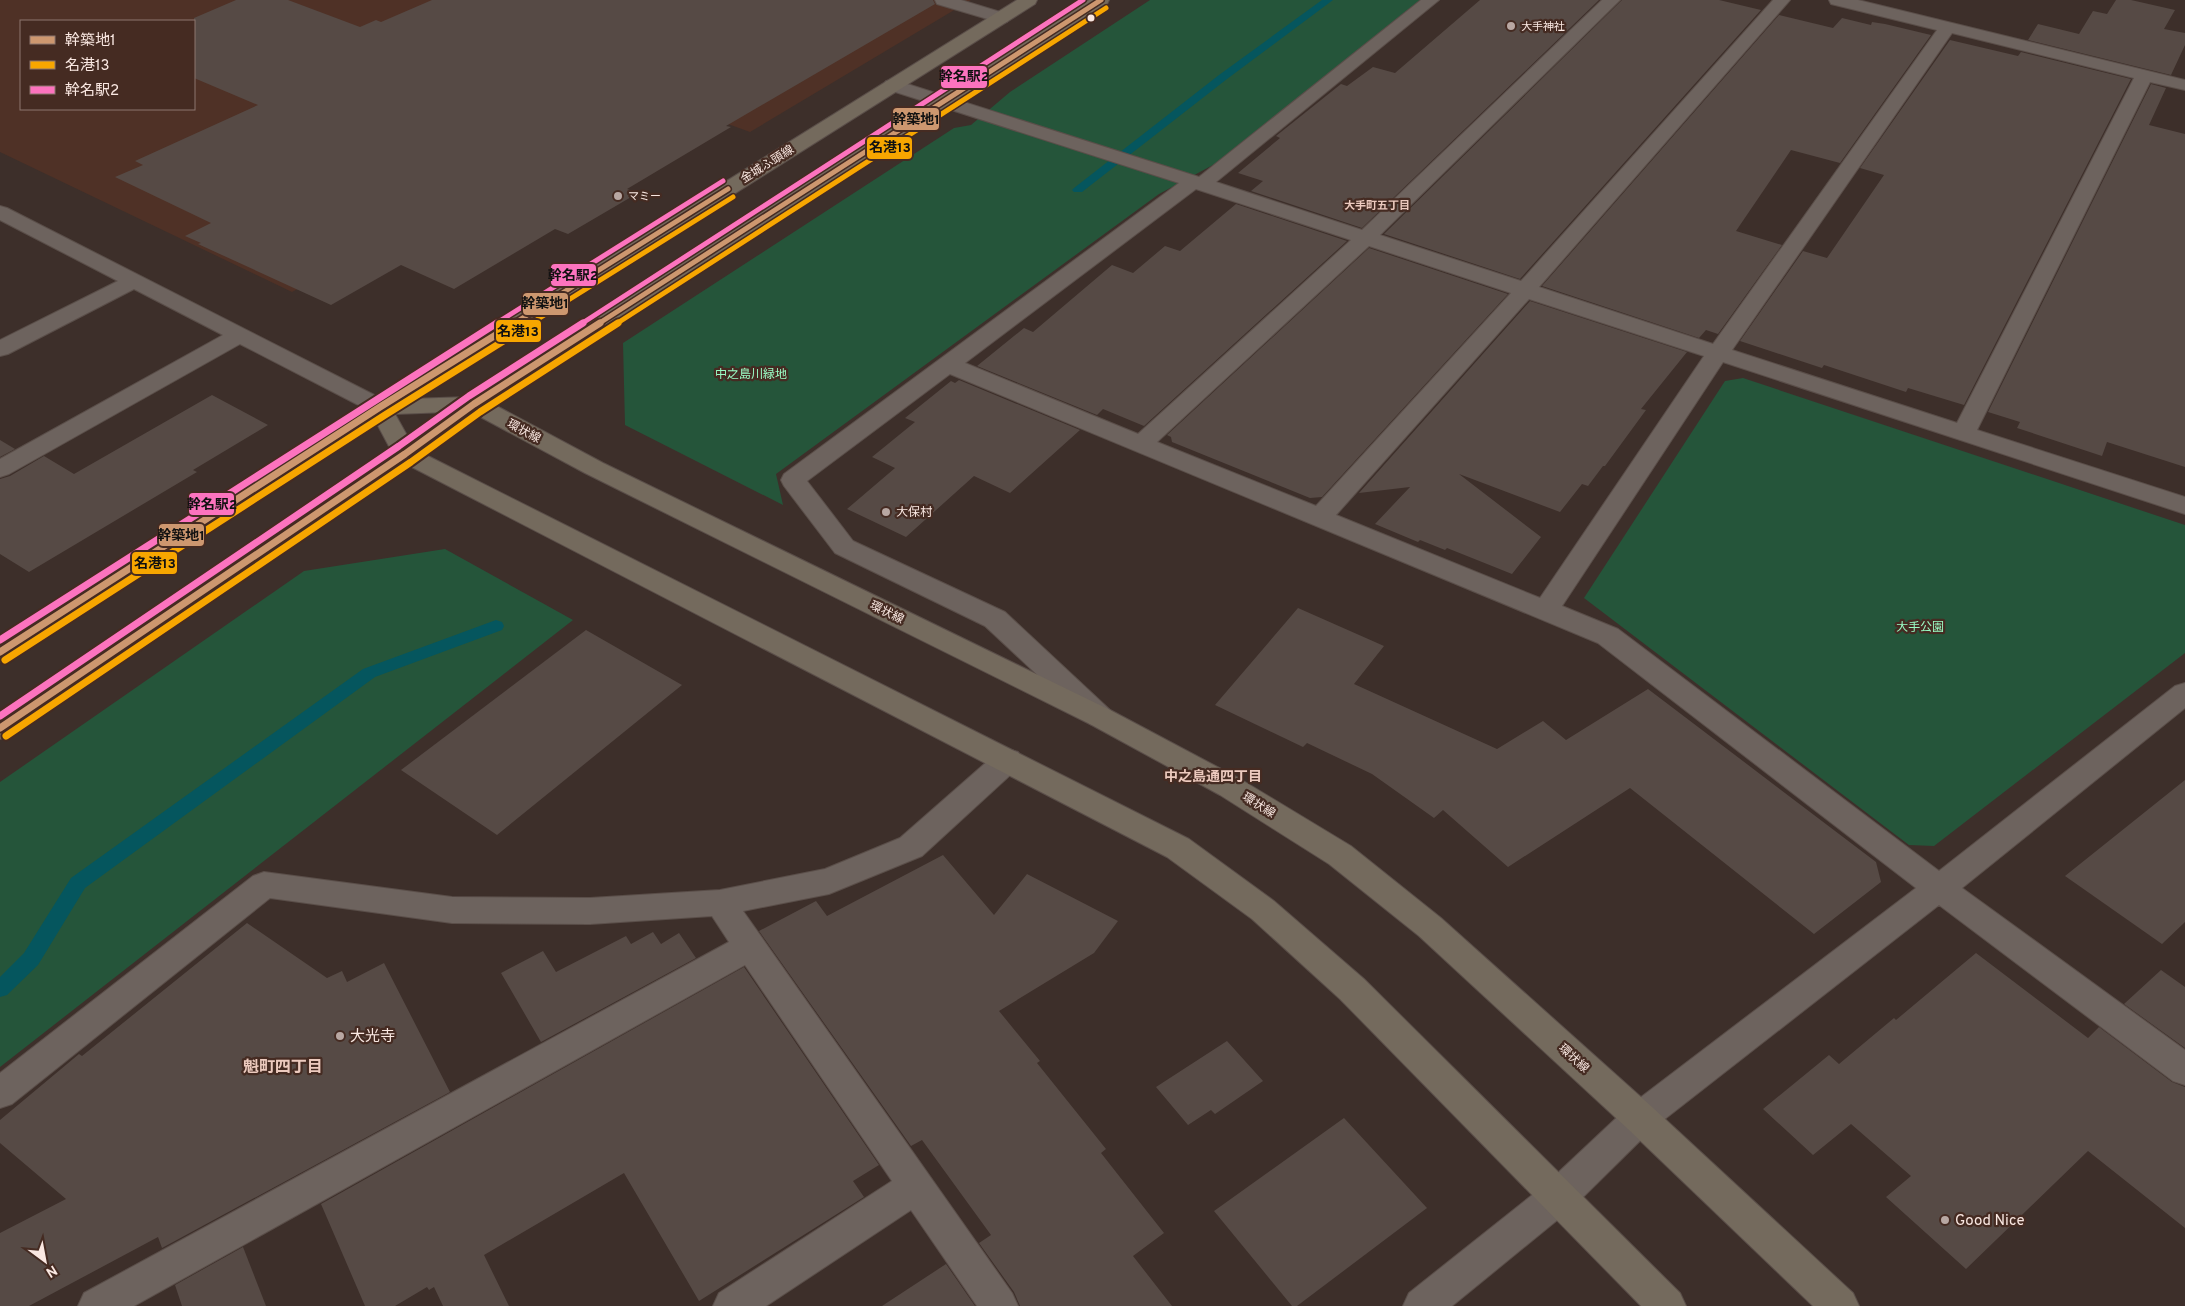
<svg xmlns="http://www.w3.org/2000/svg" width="2185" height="1306" font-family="Overpass,'Noto Sans JP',sans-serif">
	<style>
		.built { fill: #4f3126; fill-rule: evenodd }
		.green { fill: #25553a }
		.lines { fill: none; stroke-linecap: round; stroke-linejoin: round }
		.stream { fill: #05565e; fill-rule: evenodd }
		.building { fill: #564a45 }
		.minor-casing { stroke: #5a4e49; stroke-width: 2 }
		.major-casing { stroke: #5a4e49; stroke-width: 2 }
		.minor { fill: #6d635e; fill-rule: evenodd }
		.major { fill: #746a5d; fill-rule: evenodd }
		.bus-1-far1-casing { stroke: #452b22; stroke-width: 8 }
		.bus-1-casing { stroke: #452b22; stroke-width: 11 }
		.bus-2-far1-casing { stroke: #452b22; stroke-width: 8 }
		.bus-2-casing { stroke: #452b22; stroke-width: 11 }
		.bus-3-far1-casing { stroke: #452b22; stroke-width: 8 }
		.bus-3-casing { stroke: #452b22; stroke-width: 11 }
		.bus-1-far1 { stroke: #cd976f; stroke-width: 5 }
		.bus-1 { stroke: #cd976f; stroke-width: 7 }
		.bus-2-far1 { stroke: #f7a600; stroke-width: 5 }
		.bus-2 { stroke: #f7a600; stroke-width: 7 }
		.bus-3-far1 { stroke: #fc73be; stroke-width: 5 }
		.bus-3 { stroke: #fc73be; stroke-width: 7 }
		.bus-dot { fill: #fae8e2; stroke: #452b22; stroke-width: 2 }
		.poi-dot { fill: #b8a7a2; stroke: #452b22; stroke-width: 2 }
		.labels { text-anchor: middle; stroke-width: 4.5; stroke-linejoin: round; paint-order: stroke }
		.far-poi-label { font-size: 11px; fill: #fae8e2; stroke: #452b22; text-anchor: start }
		.far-neighbourhood-label { font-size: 11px; font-weight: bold; fill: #eccabe; stroke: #452b22 }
		.street-label { font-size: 12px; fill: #fae8e2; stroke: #452b22 }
		.park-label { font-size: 12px; fill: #9afdc5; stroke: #452b22 }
		.poi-label { font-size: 12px; fill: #fae8e2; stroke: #452b22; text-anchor: start }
		.neighbourhood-label { font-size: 14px; font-weight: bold; fill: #eccabe; stroke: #452b22 }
		.near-poi-label { font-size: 15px; fill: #fae8e2; stroke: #452b22; text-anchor: start }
		.near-neighbourhood-label { font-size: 16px; font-weight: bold; fill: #eccabe; stroke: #452b22 }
		.line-badge { stroke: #452b22; stroke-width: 2 }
		.pale-badge-label { font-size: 14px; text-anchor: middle; font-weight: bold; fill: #111 }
	</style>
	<rect width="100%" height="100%" fill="#3d2f2a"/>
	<path class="built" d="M0,0H971L750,132L645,94L292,292L0,152ZM21,21H194V109H21Z"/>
	<g class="green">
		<path d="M1150,0H1420L1224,159L1159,194L776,474L783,505L625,425L623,343L954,128L971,125L1010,92Z"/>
		<path d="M1743,378L2185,525V653L1934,846L1909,845L1584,598L1725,381Z"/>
		<path d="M445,549L573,620L0,1067V782L304,571Z"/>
	</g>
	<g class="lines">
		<g class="stream">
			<path d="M1322,0H1333L1227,79L1082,192H1074L1072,190L1074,188L1219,75Z"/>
			<path d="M496,620L502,622L504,626L502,630L375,677L85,888L38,965L7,995L0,997V977L24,953L71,878L363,669Z"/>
		</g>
	</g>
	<g class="building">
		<path d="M236,0H288L360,27L376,20L381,22L432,0H933L935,4L726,126L731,127L627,189L638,193L568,234L555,229L454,289L401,265L331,305L198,244L201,243L185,236L211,223L115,177L143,165L135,161L258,105L194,78V18Z"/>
		<path d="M1480,0H1599L1362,228L1251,191L1263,181L1238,173L1280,138L1276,136L1341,84L1347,86L1373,67L1395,73Z"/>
		<path d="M1622,0H1719L1761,10L1520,279L1384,234Z"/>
		<path d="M2116,0H2131L2175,10L2164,29L2185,33V45L2171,75L2028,40L2038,24L2079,34L2093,11L2107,14Z"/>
		<path d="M1779,15L1833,28L1842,18L1871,25L1872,22L1885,24L1931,35L1840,163L1791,150L1736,231L1782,245L1718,334L1706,330L1699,338L1542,286Z"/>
		<path d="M1950,40L2018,56L2021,52L2131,79L1964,405L1908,388L1906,392L1824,365L1822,368L1740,341L1803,251L1827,258L1884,175L1860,168Z"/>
		<path d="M2151,84L2166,88L2149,125L2185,134V467L2107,442L2102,456L2017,428L2020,422L1988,412Z"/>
		<path d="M1236,204L1347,241L1144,426L1103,409L1097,415L977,366L1024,328L1033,332L1112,265L1133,273L1165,246L1180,251Z"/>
		<path d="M1369,248L1508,294L1322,497L1310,498L1172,442L1171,437L1167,435Z"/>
		<path d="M1530,301L1687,352L1641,409L1646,410L1605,466H1603L1588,486L1582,484L1560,512L1459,474L1541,537L1512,574L1447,548L1445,550L1420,540L1418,542L1375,524L1410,487L1359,493Z"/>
		<path d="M959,380L1080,430L1010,493L974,476L906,537L847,509L895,468L872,457L915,422L905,418L951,381L955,383Z"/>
		<path d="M212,395L268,425L193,470L197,472L29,572L0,554V479L10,476L44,456L74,474Z"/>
		<path d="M0,440L15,449L0,457Z"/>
		<path d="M1298,608L1384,646L1354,684L1497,749L1543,721L1566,740L1648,689L1876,862L1881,882L1814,934L1630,788L1508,867L1443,810L1434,818L1372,774L1307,743L1303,747L1215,705Z"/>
		<path d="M586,630L682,685L497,835L401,770Z"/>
		<path d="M2185,780V922L2162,944L2065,876Z"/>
		<path d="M943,855L994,915L1027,874L1118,921L1094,953L999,1011L1040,1061L1037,1063L1106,1149L1101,1153L1164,1233L1133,1256L1172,1306H1020L1014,1292L979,1243L991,1235L922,1140L911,1146L759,931L816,901L827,916Z"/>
		<path d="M247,923L327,978L342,971L347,982L384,963L450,1092L162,1248L158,1237L29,1306H0V1233L66,1199L0,1143V1120L79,1054L82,1056Z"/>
		<path d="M653,932L661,944L679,933L696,958L541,1042L501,973L543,951L556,972L626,936L631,944Z"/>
		<path d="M1976,953L2088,1038L2099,1027L2172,1082L2185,1087V1228L2088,1151L1966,1269L1886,1197L1911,1176L1851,1124L1813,1155L1763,1109L1829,1055L1839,1064L1894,1018L1896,1020Z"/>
		<path d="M744,967L879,1165L853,1181L864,1197L699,1301L624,1173L484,1255L509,1306H443L434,1287L429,1290L427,1287L395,1306H365L321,1204Z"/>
		<path d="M2161,970L2185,987V1048L2124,1004Z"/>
		<path d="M1227,1041L1263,1081L1215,1114L1211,1110L1188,1125L1156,1087Z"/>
		<path d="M1344,1118L1427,1208L1297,1306H1292L1214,1211Z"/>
		<path d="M243,1247L266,1306H182L175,1285Z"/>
		<path d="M946,1264L975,1306H882Z"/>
	</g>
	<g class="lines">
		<defs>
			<g id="minor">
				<path d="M935,0H961L1007,14L1010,18L1007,22L1001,23L937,4Z"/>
				<path d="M1421,0H1439L1216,182L1362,230L1602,0H1620L1380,235L1521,281L1773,0H1790L1539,287L1713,344L1937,30L1831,4L1829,0H1858L2185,80V90L2150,82L1977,430L2185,497V514L1723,362L1562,606L1618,629L1939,871L2175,686L2185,683V708L1962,888L2185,1050V1085L2173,1081L1939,905L1652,1129L1572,1208L1452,1306H1403L1409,1293L1546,1184L1628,1107L1916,888L1598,643L950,374L807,481L853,541L1005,612L1110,710L1114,717L1110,724L1100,727L1090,724L985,626L835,553L784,486L781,480L784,474L1179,183L886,89L883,85L886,81L892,80L898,81L1199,177ZM1952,33L2134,78L1957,423L1732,350ZM1196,189L1351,240L1138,434L965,363ZM1369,246L1511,293L1316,506L1157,442ZM1529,299L1704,356L1540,598L1336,515Z"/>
				<path d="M0,206L7,208L388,402L392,407L388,412L380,414L372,412L240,344L9,474L0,477V459L223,335L134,289L8,354L0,356V340L118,281L0,220Z"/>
				<path d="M1008,749L1018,752L1023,760L1018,768L922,856L829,894L743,911L1012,1293L1018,1306H977L911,1210L766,1306H713L719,1293L892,1181L745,965L134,1306H78L84,1293L729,942L712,916L590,924L452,923L270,898L12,1104L0,1108V1073L253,876L264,872L452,897L590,898L720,890L825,869L900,838L998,752Z"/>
			</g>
			<path id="major" d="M1017,0H1037L1035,4L409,399L469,397L1089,0H1109L1107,4L491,403L603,463L1110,710L1240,779L1351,846L1441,918L1652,1107L1853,1293L1859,1306H1813L1628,1129L1419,936L1329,864L1220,795L1090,724L585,473L475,414L422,453L1189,839L1274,901L1364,979L1680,1293L1686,1306H1641L1340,999L1252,919L1167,857L406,464L10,736L0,739V714L392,452L375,420L10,659L0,662V639L372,402ZM448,412L409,439L395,414Z"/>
		</defs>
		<use href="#minor" class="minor-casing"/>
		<use href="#major" class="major-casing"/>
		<use href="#minor" class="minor"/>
		<use href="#major" class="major"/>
		<defs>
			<g id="bus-1-far1">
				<path d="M513,324L728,189"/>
				<path d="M598,324L1101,0"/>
			</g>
			<g id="bus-1">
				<path d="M0,652L380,407L515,323"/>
				<path d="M0,728L405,454L474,404L600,323"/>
			</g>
			<g id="bus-2-far1">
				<path d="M530,324L733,197"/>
				<path d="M616,324L1106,8"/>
			</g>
			<g id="bus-2">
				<path d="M5,660L385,415L532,323"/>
				<path d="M6,736L411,462L480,412L618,323"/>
			</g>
			<g id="bus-3-far1">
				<path d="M495,324L723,181"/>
				<path d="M581,324L1083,0"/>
			</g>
			<g id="bus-3">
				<path d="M0,640L497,323"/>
				<path d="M0,716L399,446L469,396L583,323"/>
			</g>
		</defs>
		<use href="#bus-1-far1" class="bus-1-far1-casing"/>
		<use href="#bus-1" class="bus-1-casing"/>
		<use href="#bus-2-far1" class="bus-2-far1-casing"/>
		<use href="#bus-2" class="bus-2-casing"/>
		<use href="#bus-3-far1" class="bus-3-far1-casing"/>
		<use href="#bus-3" class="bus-3-casing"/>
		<use href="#bus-1-far1" class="bus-1-far1"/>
		<use href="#bus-1" class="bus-1"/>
		<use href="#bus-2-far1" class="bus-2-far1"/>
		<use href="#bus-2" class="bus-2"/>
		<use href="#bus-3-far1" class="bus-3-far1"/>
		<use href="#bus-3" class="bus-3"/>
	</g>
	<circle class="bus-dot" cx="1091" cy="18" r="4.5"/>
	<g class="poi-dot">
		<circle cx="1511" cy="26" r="5"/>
		<circle cx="618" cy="196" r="5"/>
		<circle cx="886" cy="512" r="5"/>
		<circle cx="340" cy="1036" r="5"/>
		<circle cx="1945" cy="1220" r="5"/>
	</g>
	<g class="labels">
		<g class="far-poi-label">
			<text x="1521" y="30">大手神社</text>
			<text x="628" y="200">マミー</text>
		</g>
		<g class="far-neighbourhood-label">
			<text x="1377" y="209">大手町五丁目</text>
		</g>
		<g class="street-label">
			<text transform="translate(767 164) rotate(-32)" y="4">金城ふ頭線</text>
			<text transform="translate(524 431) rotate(28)" y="4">環状線</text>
			<text transform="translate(887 612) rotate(26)" y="4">環状線</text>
			<text transform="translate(1259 805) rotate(32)" y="4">環状線</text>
			<text transform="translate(1574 1058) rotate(42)" y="4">環状線</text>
		</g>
		<g class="park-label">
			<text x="751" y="378">中之島川緑地</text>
			<text x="1920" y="631">大手公園</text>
		</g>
		<g class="poi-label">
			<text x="896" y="516">大保村</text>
		</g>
		<g class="neighbourhood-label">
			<text x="1213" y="781">中之島通四丁目</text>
		</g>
		<g class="near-poi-label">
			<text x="350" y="1041">大光寺</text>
			<text x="1955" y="1225">Good Nice</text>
		</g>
		<g class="near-neighbourhood-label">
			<text x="283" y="1072">魁町四丁目</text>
		</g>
	</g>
	<g class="line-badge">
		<rect x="940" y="65" width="48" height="24" rx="5" fill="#fc73be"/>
		<rect x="892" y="107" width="48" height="24" rx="5" fill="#cd976f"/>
		<rect x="866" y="136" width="47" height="24" rx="5" fill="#f7a600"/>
		<rect x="550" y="263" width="47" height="24" rx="5" fill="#fc73be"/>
		<rect x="522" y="292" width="47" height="24" rx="5" fill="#cd976f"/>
		<rect x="495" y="319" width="47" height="24" rx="5" fill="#f7a600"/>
		<rect x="188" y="492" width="47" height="24" rx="5" fill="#fc73be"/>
		<rect x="158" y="523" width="47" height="24" rx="5" fill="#cd976f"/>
		<rect x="131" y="551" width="47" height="24" rx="5" fill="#f7a600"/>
	</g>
	<g class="pale-badge-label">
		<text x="964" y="81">幹名駅2</text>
		<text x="916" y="124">幹築地1</text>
		<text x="890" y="152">名港13</text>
		<text x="573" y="280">幹名駅2</text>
		<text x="545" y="308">幹築地1</text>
		<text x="518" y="336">名港13</text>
		<text x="212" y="509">幹名駅2</text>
		<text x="181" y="540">幹築地1</text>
		<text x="155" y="568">名港13</text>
	</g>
	<rect x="20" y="20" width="175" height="90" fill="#452b22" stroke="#8d776f"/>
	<rect x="30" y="36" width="25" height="8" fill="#cd976f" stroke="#8d776f"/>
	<text x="65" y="45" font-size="15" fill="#fae8e2">幹築地1</text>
	<rect x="30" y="61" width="25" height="8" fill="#f7a600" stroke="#8d776f"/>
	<text x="65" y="70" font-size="15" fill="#fae8e2">名港13</text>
	<rect x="30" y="86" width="25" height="8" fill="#fc73be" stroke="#8d776f"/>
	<text x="65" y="95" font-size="15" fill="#fae8e2">幹名駅2</text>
	<g transform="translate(45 1261) rotate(148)" stroke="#452b22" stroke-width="4" paint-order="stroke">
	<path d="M0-4L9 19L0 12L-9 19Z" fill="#fae8e2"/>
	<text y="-8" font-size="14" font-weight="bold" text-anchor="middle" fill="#fae8e2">N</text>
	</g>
</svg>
